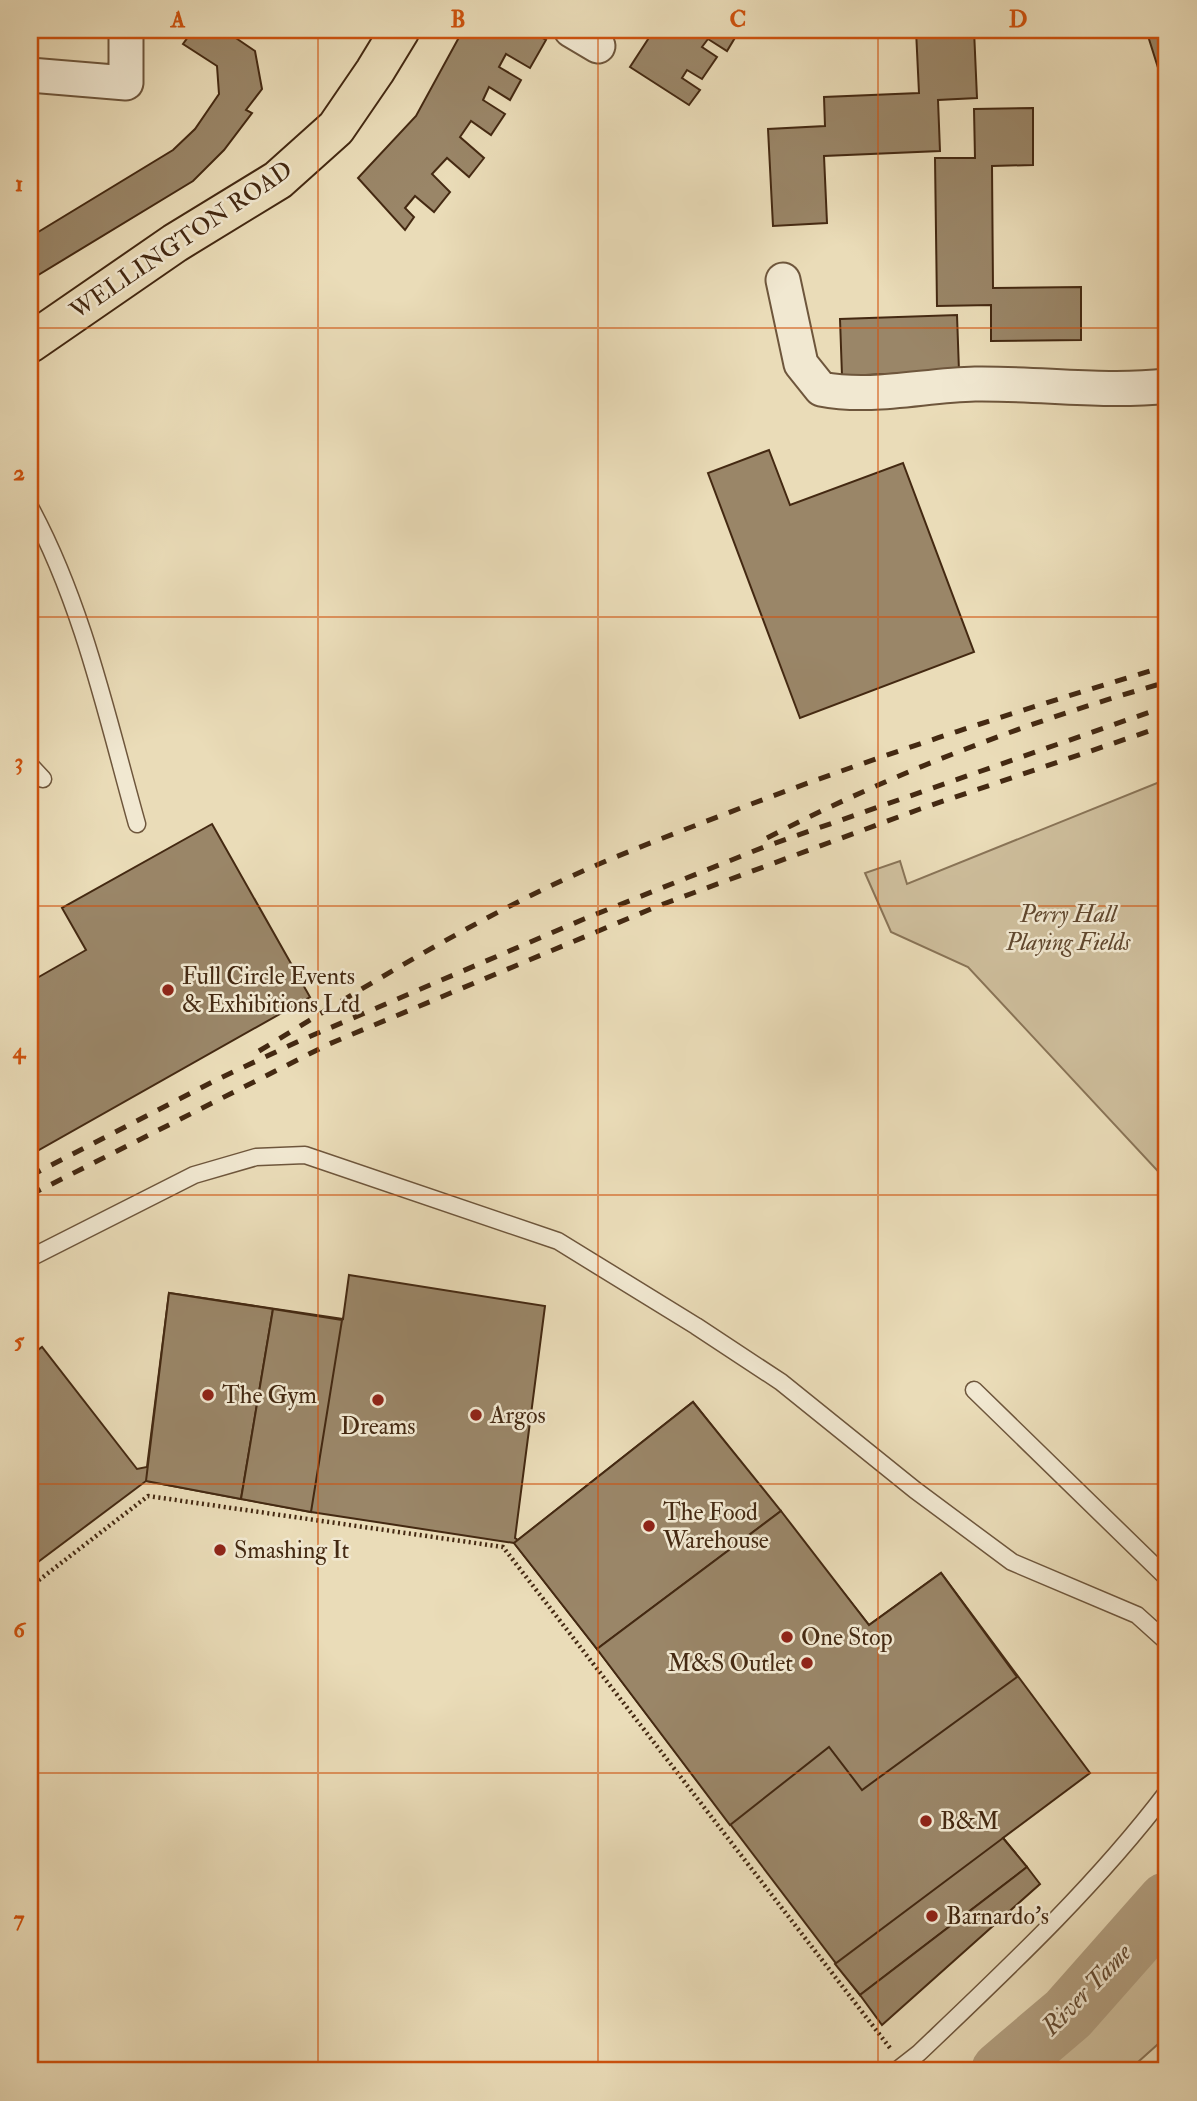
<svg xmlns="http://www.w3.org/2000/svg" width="1197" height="2101" font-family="'IM FELL Double Pica',serif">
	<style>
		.green { fill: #cebe9c; stroke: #897457; stroke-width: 2 }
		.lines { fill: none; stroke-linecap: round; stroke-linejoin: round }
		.river { stroke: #b29f80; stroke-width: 60 }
		.building { fill: #9a8668; stroke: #442912; stroke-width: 2 }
		.lane-casing { stroke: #6e563c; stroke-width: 19 }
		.street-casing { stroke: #6e563c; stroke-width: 37 }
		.primary-casing { stroke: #442912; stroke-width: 42 }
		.path { stroke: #442912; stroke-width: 4.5; stroke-dasharray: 2 3.5; stroke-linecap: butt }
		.lane { stroke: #f1e8d1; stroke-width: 16 }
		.street { stroke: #f1e8d1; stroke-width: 33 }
		.primary { stroke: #eadcb8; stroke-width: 38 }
		.rail { stroke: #442912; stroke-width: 5; stroke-dasharray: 12 12; stroke-linecap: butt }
		.grid { fill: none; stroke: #cf520d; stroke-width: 2; stroke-opacity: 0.55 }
		.poi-dot { fill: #8f2418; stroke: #f1e8d1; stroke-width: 2.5 }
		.labels { text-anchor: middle; stroke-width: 5; stroke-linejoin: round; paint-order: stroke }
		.street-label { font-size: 24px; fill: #442912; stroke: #f1e8d1 }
		.park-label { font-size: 24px; font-style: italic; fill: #60472e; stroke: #f1e8d1 }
		.poi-label { font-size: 24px; fill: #442912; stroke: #f1e8d1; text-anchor: start }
		.water-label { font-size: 26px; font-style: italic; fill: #654c33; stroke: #f1e8d1 }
		.neatline { fill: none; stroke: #cf520d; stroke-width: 2.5 }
		.grid-label { font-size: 23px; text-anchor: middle; font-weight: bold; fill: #cf520d }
	</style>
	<rect width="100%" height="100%" fill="#eadcb8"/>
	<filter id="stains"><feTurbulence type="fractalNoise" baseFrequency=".00286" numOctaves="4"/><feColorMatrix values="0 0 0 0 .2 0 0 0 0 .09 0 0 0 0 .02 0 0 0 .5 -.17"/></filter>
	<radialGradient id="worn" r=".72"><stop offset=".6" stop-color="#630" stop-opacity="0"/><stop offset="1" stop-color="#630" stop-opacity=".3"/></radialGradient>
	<g class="green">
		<path d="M1167,779V1181L968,967L891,932L865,873L900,861L907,884Z"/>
		<path d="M1167,1940V2036L1128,2071H1034Z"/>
	</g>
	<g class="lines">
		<path class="river" d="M1001,2071L1068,2014L1167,1902"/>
	</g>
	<g class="building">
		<path d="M193,30H224L255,51L262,89L246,110L252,113L224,150L193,181L30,280V237L173,150L195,129L219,94L217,66L183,44Z"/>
		<path d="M463,30H528L546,40L530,68L506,54L499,67L521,80L510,100L489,87L483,100L505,114L491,135L471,121L460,137L484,158L469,177L447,158L432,174L450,192L434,212L415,196L405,208L414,217L405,230L358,178L416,116Z"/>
		<path d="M654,30H736L739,31L727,51L708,39L702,47L717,57L702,79L687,70L682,78L700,90L689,105L630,67Z"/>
		<path d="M916,30H974L977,98L938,100L940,151L824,156L827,223L773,226L768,129L825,126L824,97L919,93Z"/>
		<path d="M1167,30V93H1166L1148,36Z"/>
		<path d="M1033,108V165L992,166L993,288L1081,287V340L991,341V305L937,306L935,158H975L974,109Z"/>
		<path d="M957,315L959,371L842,376L840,319Z"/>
		<path d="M769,450L790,505L903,463L974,652L800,718L708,473Z"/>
		<path d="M212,824L310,997L30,1155V982L86,950L62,908Z"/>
		<path d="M349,1275L545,1306L515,1538L518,1540L693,1402L869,1625L941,1573L1090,1773L1003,1838L1027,1867L860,1995L597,1649L514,1543L311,1512L146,1481L30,1568V1356L42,1347L137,1469L147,1467L169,1293L343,1319Z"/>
		<path d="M169,1293L273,1309L241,1499L146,1481Z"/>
		<path d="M273,1309L342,1320L311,1512L241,1499Z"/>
		<path d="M693,1402L781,1511L597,1649L514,1543Z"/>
		<path d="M781,1511L869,1625L941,1573L1017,1677L862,1790L829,1747L730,1825L597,1649Z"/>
		<path d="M1003,1838L1027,1867L860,1995L835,1964Z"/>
		<path d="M1027,1867L1040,1884L882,2025L860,1995Z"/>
	</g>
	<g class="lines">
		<defs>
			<g id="lane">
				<path d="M30,507C83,605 107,717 137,824"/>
				<path d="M30,765L43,779"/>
				<path d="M30,1258L194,1175L256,1157L305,1155L558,1241L696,1326L781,1382L915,1490L1012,1562L1137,1615L1167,1642"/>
				<path d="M974,1390L1167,1578"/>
				<path d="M896,2071L919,2053C1006,1970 1094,1888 1167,1792"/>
				<path d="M1161,2071L1167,2066"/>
			</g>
			<g id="street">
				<path d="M571,30L598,46"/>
				<path d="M30,75L126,83V30"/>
				<path d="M783,280L801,364L821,389C872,399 924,385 975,384C1040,383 1103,393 1167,386"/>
			</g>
			<path id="primary" d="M30,343L175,243L278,180L336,128L375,71L400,30"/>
		</defs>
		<use href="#lane" class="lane-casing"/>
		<use href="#street" class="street-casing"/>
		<use href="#primary" class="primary-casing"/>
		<path class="path" d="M30,1587L148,1496L503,1547L890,2048"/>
		<use href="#lane" class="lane"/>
		<use href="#street" class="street"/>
		<use href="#primary" class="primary"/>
		<g class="rail">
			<path d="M767,838C895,772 1029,721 1167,682"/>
			<path d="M259,1051C358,991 458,929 563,880C615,856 668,836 720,816C867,759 1016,711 1167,666"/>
			<path d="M30,1176L216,1080L297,1042L584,919L764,847L1167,706"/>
			<path d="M30,1195L329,1044L658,906L920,809L1167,725"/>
		</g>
	</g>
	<path class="grid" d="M318,30V2071M598,30V2071M878,30V2071M30,328H1167M30,617H1167M30,906H1167M30,1195H1167M30,1484H1167M30,1773H1167"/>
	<g class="poi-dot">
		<circle cx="168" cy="990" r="7"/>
		<circle cx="208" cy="1395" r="7"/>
		<circle cx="378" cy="1400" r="7"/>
		<circle cx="476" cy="1415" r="7"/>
		<circle cx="649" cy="1526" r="7"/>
		<circle cx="220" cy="1550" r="7"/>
		<circle cx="787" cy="1637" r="7"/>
		<circle cx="807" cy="1663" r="7"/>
		<circle cx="926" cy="1821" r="7"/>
		<circle cx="932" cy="1916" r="7"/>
	</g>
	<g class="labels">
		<g class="street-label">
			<text transform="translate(181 240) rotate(-34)" y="8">WELLINGTON ROAD</text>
		</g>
		<g class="park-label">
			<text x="1068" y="922">Perry Hall<tspan x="1068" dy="28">Playing Fields</tspan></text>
		</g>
		<g class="poi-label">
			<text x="182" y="984">Full Circle Events<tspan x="182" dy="28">&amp; Exhibitions Ltd</tspan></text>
			<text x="222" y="1403">The Gym</text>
			<text x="490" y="1423">Argos</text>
			<text x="378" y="1434" text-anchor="middle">Dreams</text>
			<text x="663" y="1520">The Food<tspan x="663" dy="28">Warehouse</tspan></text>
			<text x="234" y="1558">Smashing It</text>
			<text x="801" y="1645">One Stop</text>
			<text x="793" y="1671" text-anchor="end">M&amp;S Outlet</text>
			<text x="940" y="1829">B&amp;M</text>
			<text x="946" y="1924">Barnardo's</text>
		</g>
		<g class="water-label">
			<text transform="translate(1086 1989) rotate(-46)" y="9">River Tame</text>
		</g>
	</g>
	<rect width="1197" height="2101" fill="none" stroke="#eadcb8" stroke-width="77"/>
	<rect x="38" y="38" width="1120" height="2024" class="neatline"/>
	<g class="grid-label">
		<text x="178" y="27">A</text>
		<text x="458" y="27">B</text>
		<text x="738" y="27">C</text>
		<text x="1018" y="27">D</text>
		<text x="19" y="191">1</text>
		<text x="19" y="480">2</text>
		<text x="19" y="769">3</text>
		<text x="19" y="1058">4</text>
		<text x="19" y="1348">5</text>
		<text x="19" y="1637">6</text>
		<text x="19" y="1926">7</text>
	</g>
	<rect width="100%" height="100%" filter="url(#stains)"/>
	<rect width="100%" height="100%" fill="url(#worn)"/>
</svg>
